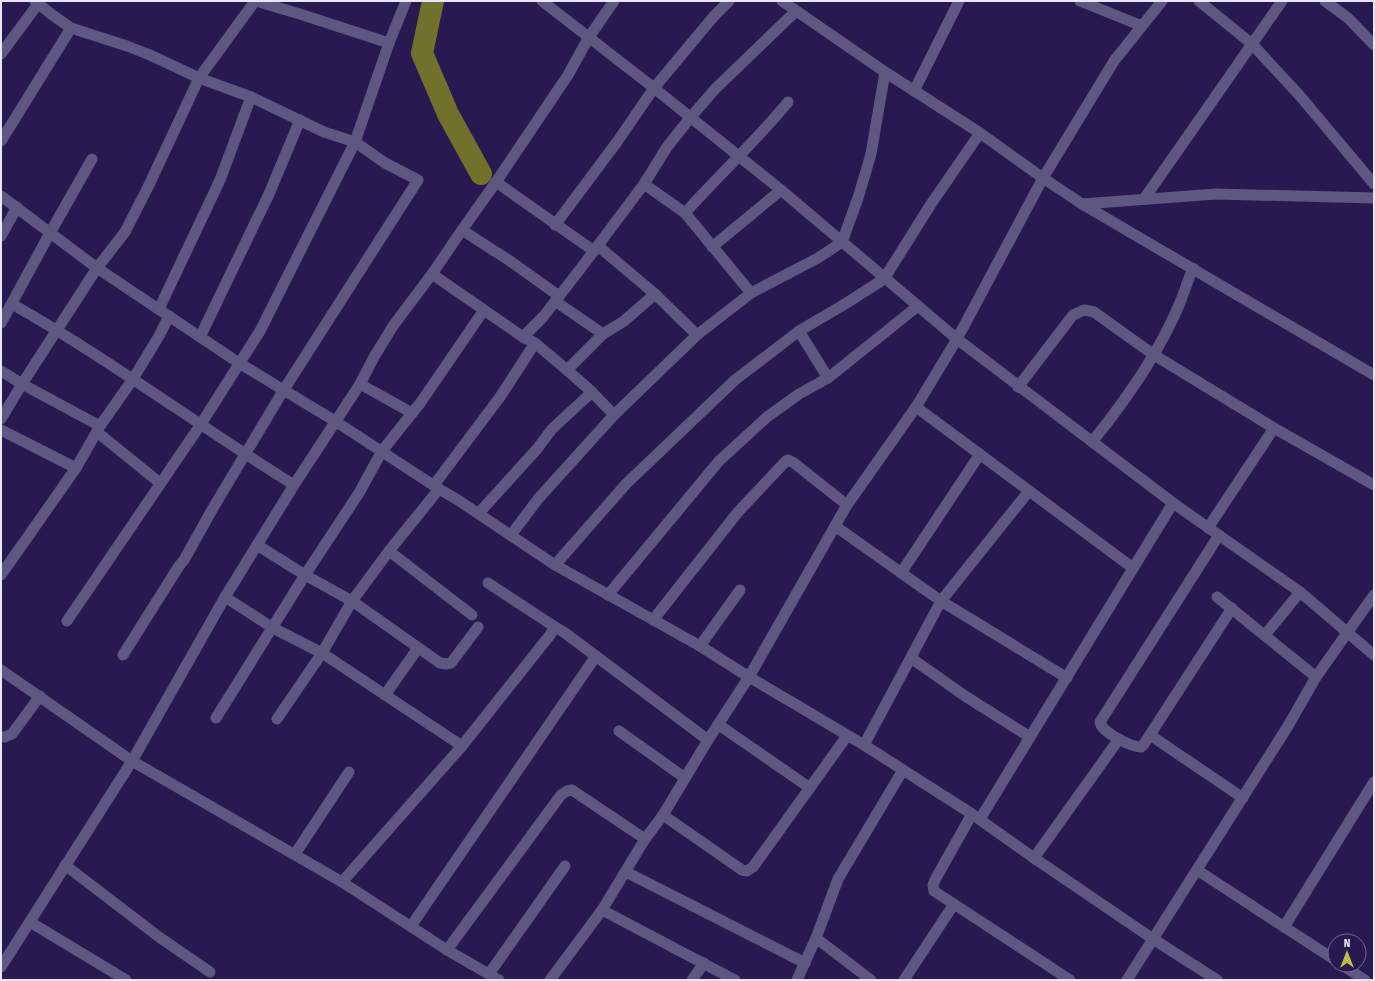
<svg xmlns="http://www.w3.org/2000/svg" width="1375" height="981" font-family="'Fira Sans Condensed',sans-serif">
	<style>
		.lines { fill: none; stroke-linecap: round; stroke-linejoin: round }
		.river { stroke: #70722c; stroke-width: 22 }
		.minor { stroke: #5e5782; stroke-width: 11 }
	</style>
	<rect width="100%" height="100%" fill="#281a50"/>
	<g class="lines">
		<path class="river" d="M433,1L422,53L448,114L481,174"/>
		<g class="minor">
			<path d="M35,1L51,14L71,28L127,46L150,55L199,78L251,97L324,132L355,142L385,163L418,180L283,391L213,508L184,560L179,566L123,655"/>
			<path d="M256,1L303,15L389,43"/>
			<path d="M542,1L654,88L781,190L957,339L1173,503L1300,592L1374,655"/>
			<path d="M782,1L885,72L980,133L1043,178L1082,204L1374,375"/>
			<path d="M1080,1L1142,26"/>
			<path d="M1199,1L1252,44L1300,96L1374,184"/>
			<path d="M1325,1L1348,18L1374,45"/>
			<path d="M1,54L38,4"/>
			<path d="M914,91L959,1"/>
			<path d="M1,141L71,28"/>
			<path d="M496,182L594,251"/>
			<path d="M644,184L685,213L751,293"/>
			<path d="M1,196L97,268L239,363L335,421L439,489L458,500L555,565L700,646L749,677L864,745L972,814L1034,858L1153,939L1217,980"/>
			<path d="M1144,199L1282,1"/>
			<path d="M1082,204L1216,194L1374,198"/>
			<path d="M685,213C719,175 756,141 788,102"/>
			<path d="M555,225L617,142L654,88L714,16L729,1"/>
			<path d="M462,230L510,261L559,296"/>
			<path d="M1,236L17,207"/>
			<path d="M598,246L655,294L697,335"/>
			<path d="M712,247L781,190"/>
			<path d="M432,274L523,337L535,343L567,370L592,392L614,415"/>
			<path d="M555,301L603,334"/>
			<path d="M12,304C109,359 199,426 294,485"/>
			<path d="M159,309L220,180L251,97"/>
			<path d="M1,323L50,233L92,159"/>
			<path d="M799,331L828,378"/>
			<path d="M200,337L269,194L300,120"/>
			<path d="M523,337L543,317L581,268L644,184L667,147L690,118L715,89L796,11"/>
			<path d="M567,370L603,334L624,321L655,294"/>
			<path d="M1,371L22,384L100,426"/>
			<path d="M360,384L412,413"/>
			<path d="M1018,387L1073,315L1084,310L1094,312L1154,355L1274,428L1374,485"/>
			<path d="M916,407L1133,568"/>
			<path d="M1,419L22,384L97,268L125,232L149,185L199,78L255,1"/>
			<path d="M1,430L76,468"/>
			<path d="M97,432L160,483"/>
			<path d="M1092,442C1126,400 1158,355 1179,305C1184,293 1188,280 1193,268"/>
			<path d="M434,485L500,397L535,343"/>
			<path d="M479,513L537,449L552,429L592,392"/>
			<path d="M835,526L941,601L1067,678"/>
			<path d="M1208,528L1274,428"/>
			<path d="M511,535L538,499L614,415L697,335L751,293L818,258L842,242L858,198L871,154L885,72"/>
			<path d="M1219,535L1100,722C1101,732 1131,747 1141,747L1144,744L1232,608"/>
			<path d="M257,545L305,575L352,601L440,663L446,664L451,663L478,627"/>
			<path d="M389,551L472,615"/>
			<path d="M555,565L626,484L735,380L799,331L845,304L884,279L931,204L980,133"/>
			<path d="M901,573L980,454"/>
			<path d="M1,575L76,468L100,426L133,379L159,336L169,316"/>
			<path d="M488,583L555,627"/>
			<path d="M608,595L719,461L767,417L799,394L828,378L918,306"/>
			<path d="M225,597L273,628L322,653L462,746"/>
			<path d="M1217,597L1316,677"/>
			<path d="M653,620L738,512L786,461L788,460L794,463L847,505"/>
			<path d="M67,621L201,424L260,331L355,142L389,43L406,1"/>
			<path d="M1265,635L1300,592"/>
			<path d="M700,646L740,590"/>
			<path d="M911,658L965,696L1030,737"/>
			<path d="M1,670L132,761L342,882L447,950L499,980"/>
			<path d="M385,695L418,648"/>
			<path d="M216,718L305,575L359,493L382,451L421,402L484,310"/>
			<path d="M277,719L322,653L352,601L389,551L439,489"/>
			<path d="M719,725L810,788"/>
			<path d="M619,731L685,778"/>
			<path d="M1150,735L1243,798"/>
			<path d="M1,737H5L12,734L40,696"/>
			<path d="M864,745L941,601L1029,491"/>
			<path d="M972,814L936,878L933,885L934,891L1070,980"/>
			<path d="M663,815L742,870L747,871L753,867L847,736"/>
			<path d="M980,819L1173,503"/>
			<path d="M295,854L349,772"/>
			<path d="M1034,858L1119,739"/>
			<path d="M65,865L159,937L210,972"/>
			<path d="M1197,870L1335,960"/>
			<path d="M626,872L805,963"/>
			<path d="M342,882L462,746L550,635L555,627L565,633L708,740"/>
			<path d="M602,910L735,980"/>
			<path d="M30,922L126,980"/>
			<path d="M411,926L596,656"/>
			<path d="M1284,927L1374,782"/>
			<path d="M816,938L871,980"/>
			<path d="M447,950L561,795L567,791L572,790L645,839"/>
			<path d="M1342,965L1365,980"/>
			<path d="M1,967L132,761L225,597L294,485L360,384L374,357L393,326L432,274L462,230L496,182L568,75L589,37L614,1"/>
			<path d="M489,974L565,866"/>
			<path d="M550,980L602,910L645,839L663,815L708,740L749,677L847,505L916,407L957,339L1043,178L1114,61L1162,1"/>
			<path d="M692,980L704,963"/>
			<path d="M797,980L816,938L838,879L903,770"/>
			<path d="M904,980L954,904"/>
			<path d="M1127,980L1288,726L1316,677L1374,595"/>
		</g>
	</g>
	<rect width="1375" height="981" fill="none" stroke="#e8e6fb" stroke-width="4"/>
	<g transform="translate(1347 953)"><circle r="19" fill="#281a50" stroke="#756c94"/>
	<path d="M0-3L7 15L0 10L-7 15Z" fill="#bcbf43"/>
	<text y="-6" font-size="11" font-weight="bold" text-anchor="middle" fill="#e8e6fb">N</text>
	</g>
</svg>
